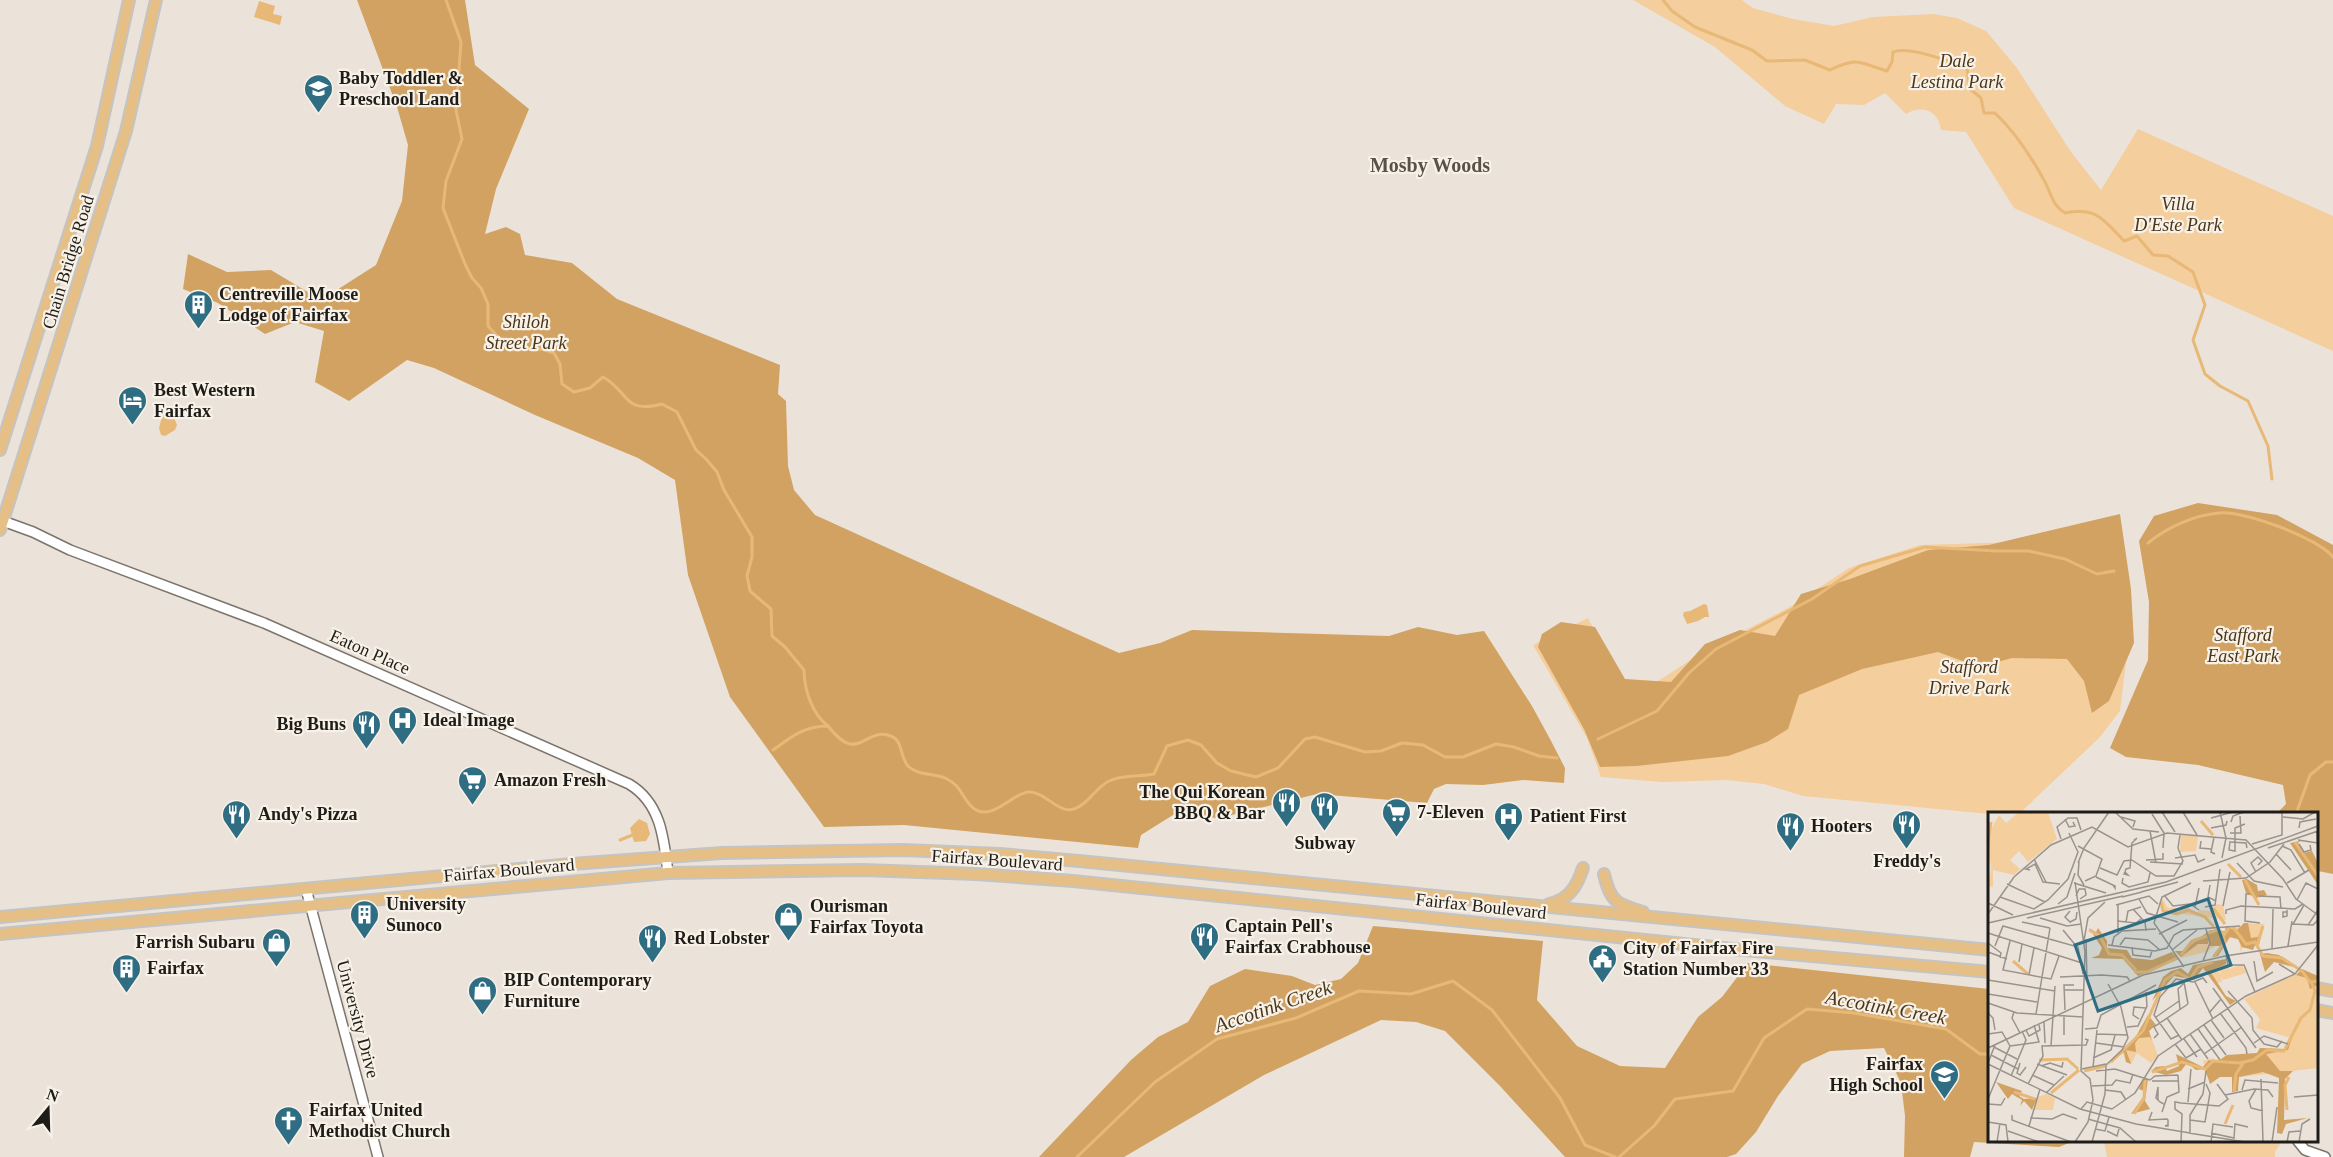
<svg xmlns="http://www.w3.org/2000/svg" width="2333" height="1157" font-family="'Times New Roman',serif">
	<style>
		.green { fill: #f4ce9d }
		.forest { fill: #d1a261 }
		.water { fill: #e8b876 }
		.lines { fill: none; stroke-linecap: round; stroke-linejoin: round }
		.stream { stroke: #e8b876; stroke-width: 3 }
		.minor-casing { stroke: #7b746c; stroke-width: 12 }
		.major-casing { stroke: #c4c4c3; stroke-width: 14 }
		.minor { stroke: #fff; stroke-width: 9 }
		.major { stroke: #e5bf85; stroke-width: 10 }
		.labels { text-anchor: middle; stroke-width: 4.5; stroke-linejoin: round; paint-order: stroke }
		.park-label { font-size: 18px; font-style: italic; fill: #493518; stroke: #f8f1e7 }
		.poi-label { font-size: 18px; font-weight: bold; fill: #1e1c18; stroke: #f8f1e7; text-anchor: start }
		.street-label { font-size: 18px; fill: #1e1c18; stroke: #f8f1e7 }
		.neighbourhood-label { font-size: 20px; font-weight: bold; fill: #58524a; stroke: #f8f1e7 }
		.water-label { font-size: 20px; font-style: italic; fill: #4b371a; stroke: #f8f1e7 }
		.inset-river { fill: none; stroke: #e8b876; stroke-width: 3 }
		.inset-road { fill: none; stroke: #99938c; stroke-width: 1.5 }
		.view { fill: #2f6d83; fill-opacity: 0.15; stroke: #2f6d83; stroke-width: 3 }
		.inset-edge { fill: none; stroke: #1e1c18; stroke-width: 3 }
	</style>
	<rect width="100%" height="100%" fill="#ebe3da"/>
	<g class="green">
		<path d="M1633,0H1742L1753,8L1793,19L1834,26L1873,17L1933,14L1957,18L1986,31L2017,68L2071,152L2101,190L2138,129L2333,216V351L2014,208L1966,132L1941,130C1939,111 1922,104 1906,114L1885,93L1864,105L1836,104L1824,124L1785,106L1715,47Z"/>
		<path d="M2122,539L2127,654L2120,711L2100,737L2020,813L1989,814L1803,796L1764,784L1726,780L1663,782L1601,777L1587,738L1533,645L1588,618L1630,699L1703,652L1788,608L1849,568L1920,545Z"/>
		<path d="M2104,1141V1140L2282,1141L2275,1152V1157H2107Z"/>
	</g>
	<g class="forest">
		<path d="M357,0H465L475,65L529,109L496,189L485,234L506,227L520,234L525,255L572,263L617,299L780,365L778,394L786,401L788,466L794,490L815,515L1119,653L1160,643L1192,630L1389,636L1418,627L1457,635L1484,631L1532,706L1550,739L1565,768L1564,783L1523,780L1483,785L1446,784L1434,789L1427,803L1317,794L1219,818L1173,815L1141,835L1138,848L904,825L824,827L730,697L688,575L675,480L638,458L535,415L434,368L407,360L349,401L315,382L324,331L295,322L265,334L218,303L183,289L188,254L227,272L271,270L321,300L376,265L402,201L408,145L397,107Z"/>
		<path d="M2198,503L2277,515L2333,545V874L2318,871L2317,874L2316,814L2277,813L2286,804L2283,785L2198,765L2126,757L2110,748L2148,660L2149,602L2139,541L2154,516Z"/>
		<path d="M2120,514L2131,589L2134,643L2109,701L2092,713L2084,681L2067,659L2012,658L1979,667L1938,652L1862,669L1799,695L1788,729L1767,742L1728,756L1636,766L1600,767L1584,729L1538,647L1542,634L1561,622L1595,627L1625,679L1671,682L1705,644L1740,630L1775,636L1801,594L1850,579L1928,550L1989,545Z"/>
		<path d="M1373,926L1543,941L1537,1000L1577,1046L1620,1066L1665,1068L1698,1017L1722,997L1748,963L1989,989L1990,1140L2074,1141L2059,1147L1974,1142L1970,1157H1904L1905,1116L1901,1083L1884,1048L1830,1051L1802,1064L1778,1096L1756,1132L1736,1154L1727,1157H1565L1500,1086L1445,1031L1416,1022L1381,1020L1264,1075L1124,1157H1039L1131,1060L1158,1037L1188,1022L1210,986L1245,969L1292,976L1315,985L1341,979L1358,963Z"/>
	</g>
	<g class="water">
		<path d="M259,1L275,6L273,14L282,16L280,25L254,17Z"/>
		<path d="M168,412L173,415L177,425L175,430L165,436L161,435L159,428L163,413Z"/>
		<path d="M1704,604L1707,605L1709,617H1705L1698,621L1687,624L1683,615L1684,612L1690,611Z"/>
		<path d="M639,819L647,823L650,834L646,841L634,842L630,828Z"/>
	</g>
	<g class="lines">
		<g class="stream">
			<path d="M446,0L461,42L456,110L462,139L446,181L443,208L465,264L472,278L481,288L488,304V326L510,350L542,349L554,353L560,364L562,384L574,392L590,388L603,377C631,393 622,414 662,404L677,412L696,450L706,459L717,472L724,490L752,537V557L747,576L750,591L771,609L772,636L785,647L804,670C804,689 812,714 828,726"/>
			<path d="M1663,0L1672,11L1695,27L1752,50L1767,61L1805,60L1830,70C1859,56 1859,63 1887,71L1892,62L1893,52C1908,46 1950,61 1967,68L1970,89L1981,98L1984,113H1995C2015,132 2032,158 2045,182C2052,195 2052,205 2065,213C2097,207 2103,219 2124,241L2137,236L2153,255L2168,256L2193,272L2205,305L2193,340L2205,374L2220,386L2248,401L2268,446L2272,479"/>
			<path d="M2148,543C2166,528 2194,515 2219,513C2243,510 2318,538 2333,557"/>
			<path d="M1598,739L1657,711L1689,673L1716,649L1812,599L1860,566L1925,547L1996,551H2029L2065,559L2097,574L2114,571"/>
			<path d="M773,750C791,737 804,726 828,726C859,766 864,726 891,736C904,741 899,758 909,767C919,776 936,773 947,779C960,785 962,797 971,806C989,825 1011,794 1028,792C1045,791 1058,814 1074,809C1088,805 1096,787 1109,781C1123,774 1140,777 1154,774L1167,746L1188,740L1201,745L1217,763L1231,771L1256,777L1278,768L1305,739L1315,737L1365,752L1381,751L1402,743L1423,745L1445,757H1463L1496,744L1514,747L1539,756L1557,758"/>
			<path d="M2296,814L2310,775L2326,762H2333"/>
			<path d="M620,840L635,834"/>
			<path d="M1077,1157L1155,1082L1217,1039L1296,1018L1359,991L1411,994L1453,981L1492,1010L1560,1098L1585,1145L1615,1157"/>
			<path d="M1619,1157L1654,1126L1675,1099L1733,1091L1764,1038L1807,1009L1854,1013L1946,1029L1980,1054H1990"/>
		</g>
		<defs>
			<g id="minor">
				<path d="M0,520L33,532L70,550L264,623L629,784C661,803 664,839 668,873"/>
				<path d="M306,889L378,1157"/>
				<path d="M2297,1140L2305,1150L2325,1157"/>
			</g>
			<g id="major">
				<path d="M0,450L97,146L129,0"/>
				<path d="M0,530L126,131L156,0"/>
				<path d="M1604,874C1610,902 1617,904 1643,912"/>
				<path d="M1549,904C1569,900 1577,886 1583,868"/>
				<path d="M0,917L572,864L722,853L903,850L1000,854L1079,861L1990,950"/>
				<path d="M0,934L668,873L862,870L976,874L1073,881L1733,949L1990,972"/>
				<path d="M2316,988L2333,991"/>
				<path d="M2316,1010L2333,1013"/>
			</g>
		</defs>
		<use href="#minor" class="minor-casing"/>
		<use href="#major" class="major-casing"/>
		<use href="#minor" class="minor"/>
		<use href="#major" class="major"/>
	</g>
	<defs>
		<symbol id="school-pin" viewBox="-11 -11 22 30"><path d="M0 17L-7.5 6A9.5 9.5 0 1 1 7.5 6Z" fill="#2f6d83" stroke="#f8f1e7"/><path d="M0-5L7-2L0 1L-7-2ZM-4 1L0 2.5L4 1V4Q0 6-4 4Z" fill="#fff"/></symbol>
		<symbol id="building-pin" viewBox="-11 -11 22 30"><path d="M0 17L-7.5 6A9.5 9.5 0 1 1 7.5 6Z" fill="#2f6d83" stroke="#f8f1e7"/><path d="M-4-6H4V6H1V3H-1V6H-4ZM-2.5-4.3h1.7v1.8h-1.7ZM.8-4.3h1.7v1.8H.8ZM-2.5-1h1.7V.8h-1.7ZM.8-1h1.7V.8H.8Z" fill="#fff"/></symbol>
		<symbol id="hotel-pin" viewBox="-11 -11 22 30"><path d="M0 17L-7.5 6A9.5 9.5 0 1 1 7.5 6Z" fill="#2f6d83" stroke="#f8f1e7"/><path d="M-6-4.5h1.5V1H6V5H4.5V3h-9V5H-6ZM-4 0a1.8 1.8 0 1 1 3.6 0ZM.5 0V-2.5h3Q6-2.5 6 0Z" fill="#fff"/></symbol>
		<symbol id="hospital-pin" viewBox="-11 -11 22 30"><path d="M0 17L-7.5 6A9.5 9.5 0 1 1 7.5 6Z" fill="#2f6d83" stroke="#f8f1e7"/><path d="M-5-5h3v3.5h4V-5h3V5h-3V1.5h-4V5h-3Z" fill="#fff"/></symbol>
		<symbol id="restaurant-pin" viewBox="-11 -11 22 30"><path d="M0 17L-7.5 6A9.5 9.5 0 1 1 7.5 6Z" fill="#2f6d83" stroke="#f8f1e7"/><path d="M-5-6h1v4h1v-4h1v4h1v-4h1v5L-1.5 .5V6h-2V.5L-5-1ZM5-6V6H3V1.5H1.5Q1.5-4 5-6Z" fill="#fff"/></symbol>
		<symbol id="supermarket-pin" viewBox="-11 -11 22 30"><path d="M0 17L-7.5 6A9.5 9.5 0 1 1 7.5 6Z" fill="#2f6d83" stroke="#f8f1e7"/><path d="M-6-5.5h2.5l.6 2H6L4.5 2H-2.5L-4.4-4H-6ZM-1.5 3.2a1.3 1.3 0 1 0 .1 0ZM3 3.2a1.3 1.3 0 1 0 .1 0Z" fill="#fff"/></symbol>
		<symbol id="shop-pin" viewBox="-11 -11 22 30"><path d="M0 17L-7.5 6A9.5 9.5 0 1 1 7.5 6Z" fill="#2f6d83" stroke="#f8f1e7"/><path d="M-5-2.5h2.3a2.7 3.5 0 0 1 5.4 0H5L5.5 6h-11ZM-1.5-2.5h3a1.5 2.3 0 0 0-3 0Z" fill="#fff"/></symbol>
		<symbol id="civic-pin" viewBox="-11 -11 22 30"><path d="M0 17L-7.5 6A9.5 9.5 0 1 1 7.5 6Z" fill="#2f6d83" stroke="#f8f1e7"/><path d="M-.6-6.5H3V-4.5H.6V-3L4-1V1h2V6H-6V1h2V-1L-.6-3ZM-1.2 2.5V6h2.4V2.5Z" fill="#fff"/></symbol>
		<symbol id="church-pin" viewBox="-11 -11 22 30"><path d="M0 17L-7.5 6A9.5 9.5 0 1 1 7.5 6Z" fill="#2f6d83" stroke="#f8f1e7"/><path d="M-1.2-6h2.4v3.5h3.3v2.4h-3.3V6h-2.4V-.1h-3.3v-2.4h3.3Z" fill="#fff"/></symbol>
	</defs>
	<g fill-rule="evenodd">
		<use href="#school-pin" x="302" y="72" width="33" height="45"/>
		<use href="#building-pin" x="182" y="288" width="33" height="45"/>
		<use href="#hotel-pin" x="116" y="384" width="33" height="45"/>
		<use href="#hospital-pin" x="386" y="704" width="33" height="45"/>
		<use href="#restaurant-pin" x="350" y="708" width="33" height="45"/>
		<use href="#supermarket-pin" x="456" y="764" width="33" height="45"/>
		<use href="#restaurant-pin" x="1270" y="786" width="33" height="45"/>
		<use href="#restaurant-pin" x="1308" y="790" width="33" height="45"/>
		<use href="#supermarket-pin" x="1380" y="796" width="33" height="45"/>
		<use href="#restaurant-pin" x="220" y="798" width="33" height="45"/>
		<use href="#hospital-pin" x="1492" y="800" width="33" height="45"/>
		<use href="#restaurant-pin" x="1890" y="808" width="33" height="45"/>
		<use href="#restaurant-pin" x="1774" y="810" width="33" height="45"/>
		<use href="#building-pin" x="348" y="898" width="33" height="45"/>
		<use href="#shop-pin" x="772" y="900" width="33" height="45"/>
		<use href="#restaurant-pin" x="1188" y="920" width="33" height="45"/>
		<use href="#restaurant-pin" x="636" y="922" width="33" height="45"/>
		<use href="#shop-pin" x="260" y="926" width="33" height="45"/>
		<use href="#civic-pin" x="1586" y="942" width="33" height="45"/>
		<use href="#building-pin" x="110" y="952" width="33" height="45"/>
		<use href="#shop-pin" x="466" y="974" width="33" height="45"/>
		<use href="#school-pin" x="1928" y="1058" width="33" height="45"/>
		<use href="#church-pin" x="272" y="1104" width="33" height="45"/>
	</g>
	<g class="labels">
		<g class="park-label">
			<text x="1957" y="67">Dale<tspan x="1957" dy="21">Lestina Park</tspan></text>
			<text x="2178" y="210">Villa<tspan x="2178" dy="21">D'Este Park</tspan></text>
			<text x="526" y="328">Shiloh<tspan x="526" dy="21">Street Park</tspan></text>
			<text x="2243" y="641">Stafford<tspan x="2243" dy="21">East Park</tspan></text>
			<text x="1969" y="673">Stafford<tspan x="1969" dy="21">Drive Park</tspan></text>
		</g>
		<g class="poi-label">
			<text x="339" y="84">Baby Toddler &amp;<tspan x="339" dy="21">Preschool Land</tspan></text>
			<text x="219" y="300">Centreville Moose<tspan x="219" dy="21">Lodge of Fairfax</tspan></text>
			<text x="154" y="396">Best Western<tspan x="154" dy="21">Fairfax</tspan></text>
			<text x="423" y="726">Ideal Image</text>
			<text x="346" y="730" text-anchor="end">Big Buns</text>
			<text x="494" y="786">Amazon Fresh</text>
			<text x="1265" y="798" text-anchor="end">The Qui Korean<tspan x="1265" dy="21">BBQ &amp; Bar</tspan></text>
			<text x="1417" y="818">7-Eleven</text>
			<text x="258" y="820">Andy's Pizza</text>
			<text x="1530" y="822">Patient First</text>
			<text x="1811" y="832">Hooters</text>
			<text x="1325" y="849" text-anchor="middle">Subway</text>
			<text x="1907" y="867" text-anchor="middle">Freddy's</text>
			<text x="386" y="910">University<tspan x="386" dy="21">Sunoco</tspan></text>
			<text x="810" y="912">Ourisman<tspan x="810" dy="21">Fairfax Toyota</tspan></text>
			<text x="1225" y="932">Captain Pell's<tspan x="1225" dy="21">Fairfax Crabhouse</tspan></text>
			<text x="674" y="944">Red Lobster</text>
			<text x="255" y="948" text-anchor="end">Farrish Subaru</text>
			<text x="1623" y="954">City of Fairfax Fire<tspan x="1623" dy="21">Station Number 33</tspan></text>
			<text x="147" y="974">Fairfax</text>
			<text x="504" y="986">BIP Contemporary<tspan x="504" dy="21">Furniture</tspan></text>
			<text x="1923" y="1070" text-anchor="end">Fairfax<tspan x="1923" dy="21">High School</tspan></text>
			<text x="309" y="1116">Fairfax United<tspan x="309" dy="21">Methodist Church</tspan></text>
		</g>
		<g class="street-label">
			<text transform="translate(68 262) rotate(-73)" y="6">Chain Bridge Road</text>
			<text transform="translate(370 652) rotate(24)" y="6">Eaton Place</text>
			<text transform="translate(997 860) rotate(4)" y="6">Fairfax Boulevard</text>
			<text transform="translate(509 870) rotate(-5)" y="6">Fairfax Boulevard</text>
			<text transform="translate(1481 906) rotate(6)" y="6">Fairfax Boulevard</text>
			<text transform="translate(358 1019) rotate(75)" y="6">University Drive</text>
		</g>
		<g class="neighbourhood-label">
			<text x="1430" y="172">Mosby Woods</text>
		</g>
		<g class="water-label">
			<text transform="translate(1273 1006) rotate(-19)" y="7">Accotink Creek</text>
			<text transform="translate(1886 1007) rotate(10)" y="7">Accotink Creek</text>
		</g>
	</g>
	<g transform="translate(1988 812)">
		<rect width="330" height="330" fill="#ebe3da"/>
		<path d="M31,0H60L69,27L40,50L31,39L22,48L32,57L26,63L5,58V75L0,74L3,58L0,23L11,3L18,11ZM193,23L210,24L208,39L192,40ZM174,86L180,96H201L210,102L211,98L225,99L228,92L235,93L238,108L173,99ZM256,111L276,112L271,133L254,136L253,141L251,128L241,125L218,140L193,146L187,139L194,140L207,126L237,120L238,114L255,115ZM239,152L241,157L254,152L258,161L235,168L233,164L234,170L229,171L223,160L228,158L234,163L228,154ZM312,160L323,173H330V256L251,265L218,263L215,249L225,246L229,250L237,244L269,241L272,236L297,237L303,226L268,216L272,207L256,187ZM160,203L168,213L161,219L170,244L163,251L149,241L143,252L138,250L134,239L154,217ZM58,282L67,286L65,298H46L50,285Z" fill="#f4ce9d"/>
		<path d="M313,29L310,31L316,41L324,39L330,51V73L302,31ZM259,67L269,73L270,79L276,78L279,83L268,86L258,81L254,68ZM256,111H260L263,126L270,125L275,113L270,137L267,133L265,138L254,135L250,127L242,125L230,144L224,145L233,134H222L221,127L220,132H210L193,145L187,139H195L222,118L237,119L238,114L248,119ZM101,116L108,120L110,116L119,129V136L139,138L144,146L164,148L184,140L191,147L150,164L135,147L103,146L111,143L114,136ZM279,141L291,143L310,156L286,150L277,160L272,142ZM238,147V152L222,159L238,184L248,189L242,193L215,156L206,168L186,164L164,189L175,165L183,159L193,156L200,162L205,153ZM314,157L330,164V173L322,177L319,166L308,163ZM160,203L168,213L161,219L164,229L162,225L151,226L147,231L148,240L138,238L143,252L138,250L136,240L119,254L147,226ZM304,226L300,238L278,242L292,259H305L297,267L296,308L320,306L298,312L294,322L289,321L291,266L275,260L251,265L250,279L244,280V265H232L222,272L217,257L208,258L199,251L193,259L178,263L163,259L168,255L176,254L179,259L191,254L188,242L215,255L221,248L229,250L239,243L269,241L272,236L297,237ZM155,267H160L157,289L162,297L143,302L155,285L156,279L151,277ZM8,270L34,279L31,284L36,287L49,286L44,298L36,289L32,294L34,288L24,282L20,287Z" fill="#d1a261"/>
		<path class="inset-river" d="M213,9L225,23M0,30L3,10M307,30L330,64M240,52L253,65M257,68L271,93M173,90L175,99L189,102L200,98L217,105L226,115M225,96L237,112M245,115L258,132L267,130L275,144L294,146L314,159L322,170L330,169M101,118L112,124L121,142L134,143L148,158M220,121L229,118L237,122M269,134L275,114M193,143L204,129L219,124M226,144L237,130L235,124L241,116M25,149L40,162M146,160H159L189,146M51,248L79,247L90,257M123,250L155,219L177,168L189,160L202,167L210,155L225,150M96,259L117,254M164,260L194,250L217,257L225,249L251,251L265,248L279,238L296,239L313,206L322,198L327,179L323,170M246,279L248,262L256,250M26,280L47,287M63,281L91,258M299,298L297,273L301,265M146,302L156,286L157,268M237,312L245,293"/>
		<path class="inset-road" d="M127,0L145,17L171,20M174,0L187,20M195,0L209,23M232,0L238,26L234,46M164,2L176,21L175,36M133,5L147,9L145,15M295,5L315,7L327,0M223,6L245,0M77,7L81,15L87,14L85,10M243,10L245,4L256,0M223,16L238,13L239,9M311,16L312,10L328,7M162,19L168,51M329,19L330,44M242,21H253L252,4M226,25L223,40L227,42M73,27L69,15L80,6H89L93,18M310,28L330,31M213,29L212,36L223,37M241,30L258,31L259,36M242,30L241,38L247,39V16L257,12M264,32L294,23V0M311,32L316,40L323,38L322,33M90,34L114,47L108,64L97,69M294,34L303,38L317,61M280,36L330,19M288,42L303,58M187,46L207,43L210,50L217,47M46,47L58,70M144,48L168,64H186L195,49L190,36L192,23M158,48L175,47V41M91,50L90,63L96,73M162,50L195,52M90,51L96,36L121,0M249,51L266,69L295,75M112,56L129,63L136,49L144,48M42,58L38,57L47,52L55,70L72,72M137,60L140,63L136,62L137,60L138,57L142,56L144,31L149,26L146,28M268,60L263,51L270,45L274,49L270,53M108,65L127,74V76L125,73M135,66L134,71L141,75L160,70L162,61M215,69L258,66L282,50L296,32M87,70L97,140L93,259L102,267L105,288L100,310L87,330M86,71L118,81M299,71L321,58M19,72L57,90M222,73L220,85L228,89M153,80L190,70M262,82H258L257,109L272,111M176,83L185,94L202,92L211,98M88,84L91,77H97L98,83L92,87M271,84L292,85L293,97M12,85L46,97L60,88L80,67L90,40L81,21M134,85L154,80M151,87L159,101L190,110M309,88L318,71L330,77M0,91L25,103M70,92L79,85L87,61M128,93L161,84L170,92M316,93L305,112L325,113L330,108M235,94L242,60M207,95L211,76M217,95L227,93L232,57M145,97L157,110L158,119M299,98V104L295,105V100H299M82,99L77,105L82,110L88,107L89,100M0,102L26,65L63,33L104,15L140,35L179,21L258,28L295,67L308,87L330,103M238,102V98L253,94L307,97L315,92M39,106L135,84M52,106L79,114L93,112M129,109L148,111L153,107M34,110L62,116M138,110L140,99L153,95M0,111L178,70L330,14M320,113L330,98M75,118L89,135M0,121L94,151M130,121V92M171,122L199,108M98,127L99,169M96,128L100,106L117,90M22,129L15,158L63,167L71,144M0,131L13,141L12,146M120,133L167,139L179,136L186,123L195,118L252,114M124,133L126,125L134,119L168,117M132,133L137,126L160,128L172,138M7,134L15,114L90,135L95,162M300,134L304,109M144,135L145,143L162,145L164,139M284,137L285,97M184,138L209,118M0,140L19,147M238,144L240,153H256L267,180M215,149L222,131L218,117M266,149L269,169L285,160M31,150L34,132M291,152L307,162M196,155L166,111L174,85L203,71M41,163L46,136M72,165L114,163L139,165L142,169M0,168L67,179M196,170L200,192M207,170L225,207M225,176L268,236M77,178H96M240,179L264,206L265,218L276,232L289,235L294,229M0,182L49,190M0,191L29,201L95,205M192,197L190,177L196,171M77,198L76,173H86M26,200L24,206L32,221M0,201L5,206L7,218M221,201L233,187M232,201L258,236L259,242M48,202L62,116M168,205L191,189M179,206L194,228M151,207L145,203L146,195L158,196M223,208L236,226M56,210L57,231M216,213L238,243M139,215L150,214L159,194L158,180M97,217L109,216L113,203L168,173M210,217L232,248M38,218L41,224L52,218L51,213M0,222L14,220L22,234L0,287M109,222L140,223M202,222L220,247M76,223V203M191,223L183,227L166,203L172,185L188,167L205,170L215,166L219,171M166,226L170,222L166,215L200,192M196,227L209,245M108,231L136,235M266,231L276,224L300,232M187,232L198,246L213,237M4,234L29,247M22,234L51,230L46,213M63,234L67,174M0,236L155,163L237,144L330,130M216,242L254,215M3,243L30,257M105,246L123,238L127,223M0,251L7,233M32,251L29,261L32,263L38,255M0,252L92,297L148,312L202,321M49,252L79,263M53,254L62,251L74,255L75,250M105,255L109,218M94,257L118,252M108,259L127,257L162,268M44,263L66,273M23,264L38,228L34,219M273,267L275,330M162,268L167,264L190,263M164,269H190M40,272L55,244L54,234L98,233L100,228L97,227M104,274L124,273L128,268L142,271L145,262M200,277L217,270M268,277L261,289L263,296L275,299M117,278L133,280L138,288M254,278L257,268L290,271M58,281L76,264M237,283L266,277L280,278L285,285M306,285L330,283M170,288V275L168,286L172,290L174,291L177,293M200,290L203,257M193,291L231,294L240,287L229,272M0,292L13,293L17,286M93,297L99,290L124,297M124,297L147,281L170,244L258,184L307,162L330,133M164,300L161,308L179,307L180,308V314H177L180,313M174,300L179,285L191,280L190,263M24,303V308L83,330M42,306L64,307L75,302L89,307M100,307L132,316L148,330M202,308L217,310L222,281L218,272M0,310L18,313L20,330M41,314L52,277M107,317L117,319L121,305M20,319L51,330M119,319L129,324L131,317M201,321L257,330M202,321V303L215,282L218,259M223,321L246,326L247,312L260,315M9,330L12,311M104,330L117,282L118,253L134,238L140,226L133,195L120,172M193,330L194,302L187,297V290L193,291M223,330L225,312L245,315M284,330L289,295M299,330L301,320L312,319M311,330L314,312L322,307"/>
		<path class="view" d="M220,87L243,153L110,199L87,133Z"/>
		<rect width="330" height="330" class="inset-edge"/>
	</g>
	<g transform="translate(48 1109) rotate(19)" stroke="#f8f1e7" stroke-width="4.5" paint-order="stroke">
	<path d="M0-4.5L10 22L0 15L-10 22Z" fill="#1e1c18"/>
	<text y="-9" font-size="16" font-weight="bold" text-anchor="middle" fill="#1e1c18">N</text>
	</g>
</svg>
